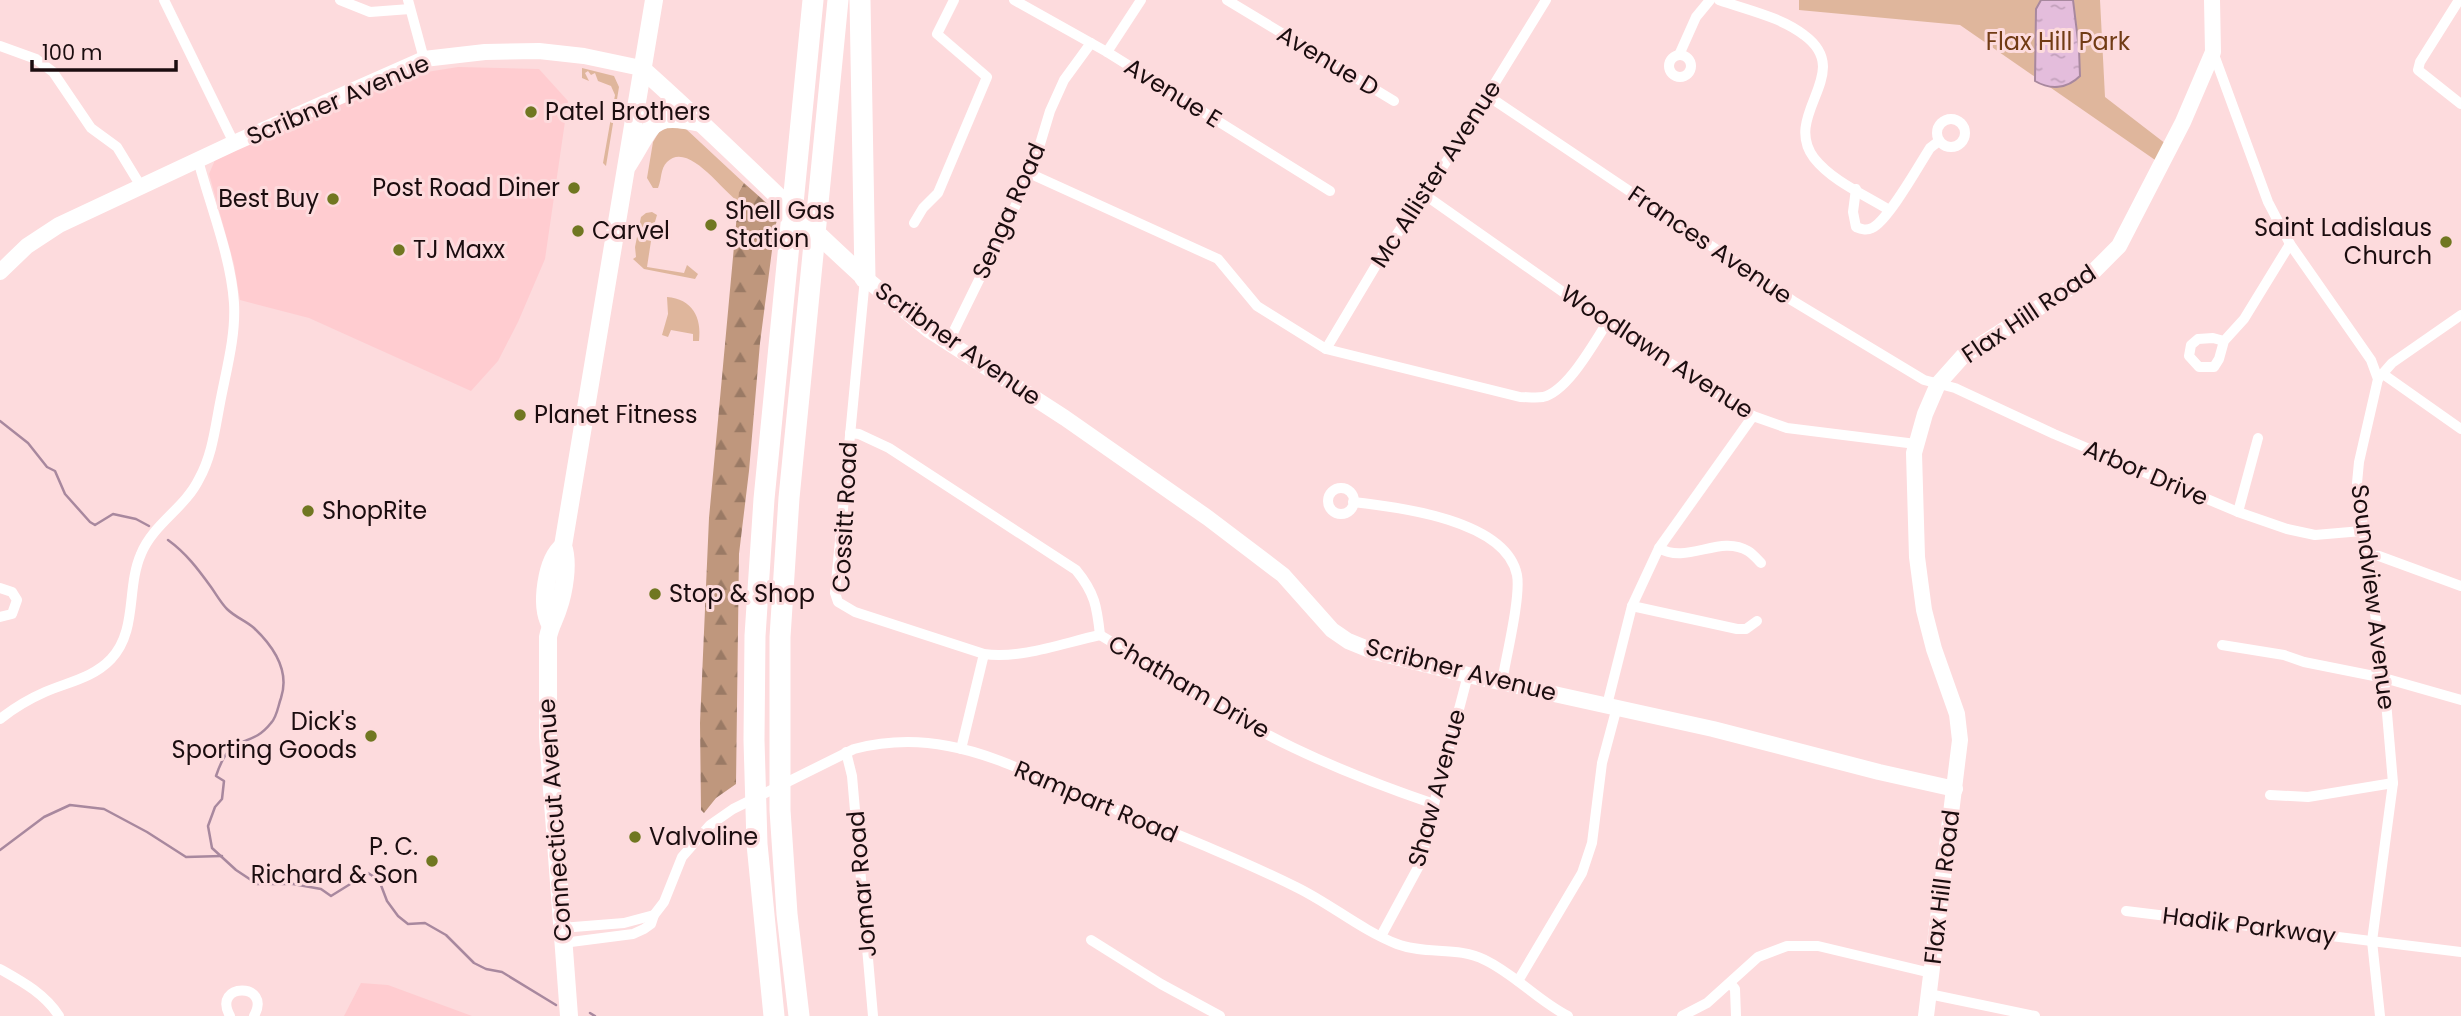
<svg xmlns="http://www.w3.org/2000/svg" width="2461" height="1016" font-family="Poppins,sans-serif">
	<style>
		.built { fill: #ffccd0 }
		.green { fill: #dfb69c }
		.forest { fill: url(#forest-firs) }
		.water { fill: url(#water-ripples); stroke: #a8889e; stroke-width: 2 }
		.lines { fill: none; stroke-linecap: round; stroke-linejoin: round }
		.stream { stroke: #a8889e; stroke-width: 2.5 }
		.street { stroke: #fff; stroke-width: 10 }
		.secondary { stroke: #fff; stroke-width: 16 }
		.primary { stroke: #fff; stroke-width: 18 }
		.highway { stroke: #fff; stroke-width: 21 }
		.poi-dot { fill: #707721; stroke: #fddbdd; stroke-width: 2.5 }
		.labels { text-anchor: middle; stroke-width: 6; stroke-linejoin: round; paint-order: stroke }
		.park-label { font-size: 24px; fill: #713c15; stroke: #fddbdd }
		.street-label { font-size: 24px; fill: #1b0d0f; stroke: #fddbdd }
		.poi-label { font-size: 24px; fill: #1b0d0f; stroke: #fddbdd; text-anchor: start }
	</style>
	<defs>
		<pattern id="forest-firs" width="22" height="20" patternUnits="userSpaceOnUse" patternTransform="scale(1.75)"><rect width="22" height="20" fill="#bf977d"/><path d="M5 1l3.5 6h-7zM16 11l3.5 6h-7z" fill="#9a7a65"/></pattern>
		<pattern id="water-ripples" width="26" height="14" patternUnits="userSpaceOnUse" patternTransform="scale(1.75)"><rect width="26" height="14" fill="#e4bddc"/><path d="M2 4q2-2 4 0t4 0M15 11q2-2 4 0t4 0" fill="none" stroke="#c3a1bc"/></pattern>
	</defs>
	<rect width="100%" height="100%" fill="#fddbdd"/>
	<g class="built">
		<path d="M458,67L539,69L568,101L545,259L518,322L498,361L471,391L309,318L240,300L234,264L209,174L215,160L315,114L408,75Z"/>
		<path d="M361,983L388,985L472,1016H344Z"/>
	</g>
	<g class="green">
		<path d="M1799,0H2100L2105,97L2166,144L2158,162L1960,25L1799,10Z"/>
		<path d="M582,68L614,76L619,87L606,166L603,163L615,95L611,86L598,81L595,73L591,75L588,71L585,73L589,81L582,78Z"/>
		<path d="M669,127L686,129L744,183L739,192V202C723,192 688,140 667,162C660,169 662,179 658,188H653L647,178L653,142L659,132Z"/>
		<path d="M646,213L652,212L657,215L654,225H645L642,239L651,241L647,267L684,273L687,265L698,274L695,279L644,269L633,259L636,257L635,247L641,217Z"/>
		<path d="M667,297C692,299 702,317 699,341H693V334L671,330L668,337L662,335L668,314Z"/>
	</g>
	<path class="forest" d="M744,183L779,214L775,227L760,343L749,471L739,554L736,784L716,798L704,813L701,810L700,723L709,518L739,192Z"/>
	<path class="water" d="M2041,0H2073L2079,49L2080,76C2067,89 2050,90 2035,81L2036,9Z"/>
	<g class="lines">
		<g class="stream">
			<path d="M0,421L28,443L47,467L55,471L65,494L90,522L95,525L113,514L136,519L149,526"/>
			<path d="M168,540C186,553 198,569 211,587C216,594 221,603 227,609C235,617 246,621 254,628C274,647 290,671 281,698C278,706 277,717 271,723C248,752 232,728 216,776L224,781L222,799L215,807L208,826L212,848L236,870L257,884H293L321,889L331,896L368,873L379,880L387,901L398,916L408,924L425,923L446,935L474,963L486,969L502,972L556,1005"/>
			<path d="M0,850L44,817L70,805L104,809L147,832L186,857L222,856"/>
			<path d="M590,1013L595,1016"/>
		</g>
		<g class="street">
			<path d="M164,0L234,143"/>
			<path d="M340,0L370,12L410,9"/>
			<path d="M408,0L424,59"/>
			<path d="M1014,0L1107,52L1330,191"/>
			<path d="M1227,0L1394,101"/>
			<path d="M1719,0C1747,10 1781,17 1804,35C1856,73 1781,114 1814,158C1832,181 1865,195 1889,210"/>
			<path d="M2459,0L2420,62L2418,70L2461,104"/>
			<path d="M0,46L36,59L53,72L91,128L117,147L142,188"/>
			<path d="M1107,52L1141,0"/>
			<path d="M2213,52L2268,202L2290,244L2371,360L2378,379L2359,462L2357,483L2384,678L2393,783L2372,941L2380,1016"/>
			<circle cx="1680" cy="66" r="11"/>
			<path d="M1679,55L1696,17L1710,0"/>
			<path d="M1488,96L1793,301L1924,380L1955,388L2054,434L2238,512L2287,529L2315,535L2362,531"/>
			<circle cx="1951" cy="133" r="14"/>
			<path d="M1031,174L1218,259L1257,306L1326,349L1520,397C1527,397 1536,398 1543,397C1568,391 1593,344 1607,323"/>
			<path d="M1856,189L1853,212L1856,227C1861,229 1866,231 1872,228C1888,221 1919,165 1930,148L1939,141"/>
			<path d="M1425,195L1607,323L1753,416L1787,428L1916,444"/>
			<path d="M914,223L923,208L938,193L987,77L937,34L954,0"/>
			<path d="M865,278L835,593L838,602L855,612L984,654C1022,659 1063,643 1100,635"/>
			<path d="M2224,341L2213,338L2198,339L2191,345L2189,356L2199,367H2214L2219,359L2224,341L2244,319L2290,244"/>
			<path d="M948,343L1031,174L1050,111L1064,80L1091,43"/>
			<path d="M1326,349L1378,262L1448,159L1546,0"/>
			<path d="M2383,374L2461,429"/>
			<path d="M2378,379L2392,363L2461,315"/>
			<path d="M850,433L859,434L889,448L1076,570C1095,593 1097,607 1100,635"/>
			<circle cx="1341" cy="501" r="13"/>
			<path d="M1353,502C1399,507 1506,520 1517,575C1521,597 1506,657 1502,682"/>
			<path d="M2238,512L2258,438"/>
			<path d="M1659,548C1687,565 1720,534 1748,551C1753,554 1757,559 1761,563"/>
			<path d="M2366,555L2379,556L2461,586"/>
			<path d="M0,588L12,592L17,600L12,614L0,617"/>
			<path d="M1632,606L1737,629H1746L1757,621"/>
			<path d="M1100,635C1164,673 1227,716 1294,748C1340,770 1387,788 1434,804"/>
			<path d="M2222,645L2284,655L2304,662L2384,678L2461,700"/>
			<path d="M1607,705L1632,606L1659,548L1753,416"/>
			<path d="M0,719C14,708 29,699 45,692C68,682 93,678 111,659C138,630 126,588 141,554C153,524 185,508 199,479C212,456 215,429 220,403C226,371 236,336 234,303C231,257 210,205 198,160"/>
			<path d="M961,749L984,654"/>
			<path d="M846,752L852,776L873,1016"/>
			<path d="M2270,795L2308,797L2393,783"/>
			<path d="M2126,911L2461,952"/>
			<path d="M561,928L624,923L654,915"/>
			<path d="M1381,936L1421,862L1434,804L1468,675"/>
			<path d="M1091,940L1161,984L1220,1016"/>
			<path d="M563,943L633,934L644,929L651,924L654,915L664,902L682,857L710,825L733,809L854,749C885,741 917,740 948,746C994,754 1039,778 1082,796C1153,825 1227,853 1296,887C1331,904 1361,930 1397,944C1426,955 1458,946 1485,960C1516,975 1538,1001 1568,1016"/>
			<path d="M0,969C23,982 45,994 59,1016"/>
			<path d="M1518,981L1582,873L1592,843L1602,763L1617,707"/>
			<path d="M1730,983L1735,989L1736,1016"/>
			<path d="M1929,994L2035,1016"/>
			<path d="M230,1016C211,982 273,982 254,1016"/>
			<path d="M1682,1016L1707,1003L1758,957L1787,946H1818L1931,973"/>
		</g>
		<g class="secondary">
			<path d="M0,272L27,246L59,225L234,143L424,59L485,52L539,51L584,56L641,68"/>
			<path d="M865,278L929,330L1065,418L1208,518L1283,575L1332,630L1348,641L1375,652L1468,675L1713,729L1879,772L1955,789"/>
			<path d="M1926,1016L1960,740L1957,714L1934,649L1924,610L1917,557L1914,453L1925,414L1938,384L1963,356L2090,275L2119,246L2183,122L2213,52L2212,0"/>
		</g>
		<g class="primary">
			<path d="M641,68C718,136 789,209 865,278"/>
			<path d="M628,165C654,125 648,111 701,123"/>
			<path d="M550,624C540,605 546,560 563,546"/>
			<path d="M569,1016L548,736V637C550,626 555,619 558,609C564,592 569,563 563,546L654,0"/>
		</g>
		<g class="highway">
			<path d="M860,0L865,278"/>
			<path d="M774,1016L757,844L754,740L755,636L764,499L813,0"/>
			<path d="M799,1016L787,914L780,810V637L789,498L838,0"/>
		</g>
	</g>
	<g class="poi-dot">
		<circle cx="531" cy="112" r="7"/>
		<circle cx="574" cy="188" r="7"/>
		<circle cx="333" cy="199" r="7"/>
		<circle cx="711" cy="225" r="7"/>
		<circle cx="578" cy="231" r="7"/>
		<circle cx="2446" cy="242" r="7"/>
		<circle cx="399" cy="250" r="7"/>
		<circle cx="520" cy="415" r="7"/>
		<circle cx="308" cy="511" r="7"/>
		<circle cx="655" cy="594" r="7"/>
		<circle cx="371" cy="736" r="7"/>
		<circle cx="635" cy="837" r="7"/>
		<circle cx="432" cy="861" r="7"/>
	</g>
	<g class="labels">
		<g class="park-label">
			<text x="2058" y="50">Flax Hill Park</text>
		</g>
		<g class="street-label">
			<text transform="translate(1328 61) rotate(31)" y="8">Avenue D</text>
			<text transform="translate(1173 93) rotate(32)" y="8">Avenue E</text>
			<text transform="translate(338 100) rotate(-23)" y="8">Scribner Avenue</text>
			<text transform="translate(1436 174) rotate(-57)" y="8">Mc Allister Avenue</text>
			<text transform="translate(1009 211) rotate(-66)" y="8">Senga Road</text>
			<text transform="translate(1710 245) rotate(34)" y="8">Frances Avenue</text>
			<text transform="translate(2029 314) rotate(-34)" y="8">Flax Hill Road</text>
			<text transform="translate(958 344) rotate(35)" y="8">Scribner Avenue</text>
			<text transform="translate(1657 352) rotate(33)" y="8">Woodlawn Avenue</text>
			<text transform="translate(2146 473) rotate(23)" y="8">Arbor Drive</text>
			<text transform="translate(845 517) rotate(-87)" y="8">Cossitt Road</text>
			<text transform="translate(2373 597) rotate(83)" y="8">Soundview Avenue</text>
			<text transform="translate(1461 670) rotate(14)" y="8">Scribner Avenue</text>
			<text transform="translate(1189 687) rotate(30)" y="8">Chatham Drive</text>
			<text transform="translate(1437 788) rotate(-75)" y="8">Shaw Avenue</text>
			<text transform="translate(1096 802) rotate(23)" y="8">Rampart Road</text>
			<text transform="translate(555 820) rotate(-94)" y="8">Connecticut Avenue</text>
			<text transform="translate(862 884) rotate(-95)" y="8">Jomar Road</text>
			<text transform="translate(1942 887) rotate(-83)" y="8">Flax Hill Road</text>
			<text transform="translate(2249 926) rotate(7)" y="8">Hadik Parkway</text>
		</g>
		<g class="poi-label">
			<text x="545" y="120">Patel Brothers</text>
			<text x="560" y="196" text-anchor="end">Post Road Diner</text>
			<text x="319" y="207" text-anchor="end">Best Buy</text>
			<text x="725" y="219">Shell Gas<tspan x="725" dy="28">Station</tspan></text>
			<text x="2432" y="236" text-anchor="end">Saint Ladislaus<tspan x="2432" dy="28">Church</tspan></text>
			<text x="592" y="239">Carvel</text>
			<text x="413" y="258">TJ Maxx</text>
			<text x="534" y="423">Planet Fitness</text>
			<text x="322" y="519">ShopRite</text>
			<text x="669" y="602">Stop &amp; Shop</text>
			<text x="357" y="730" text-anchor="end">Dick's<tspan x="357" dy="28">Sporting Goods</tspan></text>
			<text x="649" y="845">Valvoline</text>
			<text x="418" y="855" text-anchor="end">P. C.<tspan x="418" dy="28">Richard &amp; Son</tspan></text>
		</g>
	</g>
	<path d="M32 60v10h144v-10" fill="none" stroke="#1b0d0f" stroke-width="3.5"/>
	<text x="42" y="60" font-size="21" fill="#1b0d0f" stroke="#fddbdd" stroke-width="5" paint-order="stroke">100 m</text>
</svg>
